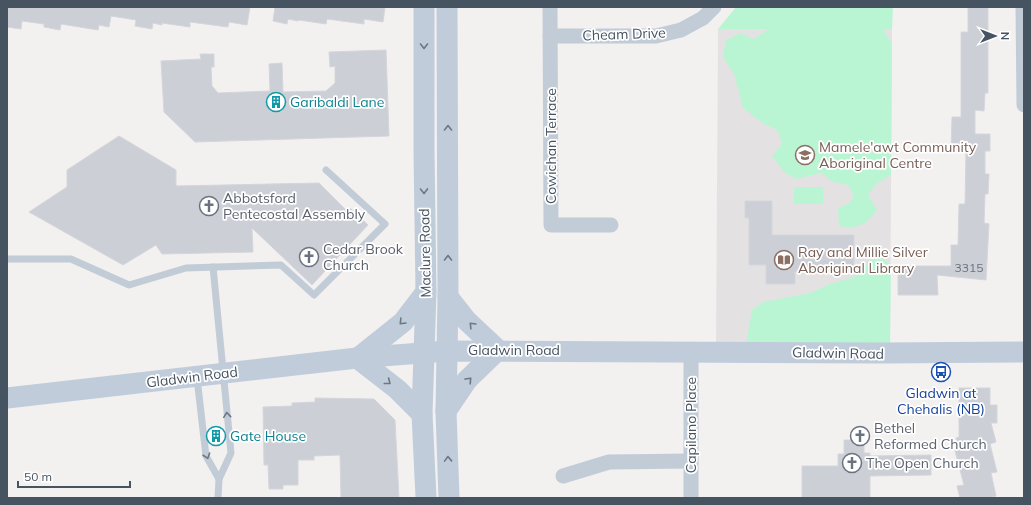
<svg xmlns="http://www.w3.org/2000/svg" width="1031" height="505" font-family="Mulish,sans-serif">
	<style>
		.education { fill: #e4e1e2 }
		.green { fill: #baf5d3 }
		.building { fill: #cccfd6; stroke: #d4d6dc }
		.lines { fill: none; stroke-linecap: round; stroke-linejoin: round }
		.service { stroke: #c2ccd7; stroke-width: 7 }
		.minor { stroke: #c2ccd7; stroke-width: 15 }
		.secondary { stroke: #c1ccdb; stroke-width: 21 }
		.oneway { stroke: #6b7785 }
		.oneway2 { stroke: #6b7784 }
		.labels { text-anchor: middle; stroke-width: 3.5; stroke-linejoin: round; paint-order: stroke }
		.number-label { font-size: 12px; fill: #68727e }
		.street-label { font-size: 14px; fill: #465360; stroke: #fff }
		.culture-label { font-size: 14px; fill: #0d838f; stroke: #fff; text-anchor: start }
		.education-label { font-size: 14px; fill: #785e54; stroke: #fff; text-anchor: start }
		.worship-label { font-size: 14px; fill: #5b616d; stroke: #fff; text-anchor: start }
		.transit-label { font-size: 14px; fill: #164399; stroke: #fff }
	</style>
	<rect width="100%" height="100%" fill="#f3f0f0"/>
	<path class="education" d="M718,29H892L890,348H716Z"/>
	<g class="green">
		<path d="M736,7H893L892,29L883,30L892,43L891,175L876,184L868,195L877,210C865,226 858,229 839,226L838,209L849,203L854,196L848,185L833,182L821,173L796,179L784,172L772,156L782,144L778,131L761,122L743,108L734,74L723,57L726,40L741,33L753,39L769,29H718Z"/>
		<rect x="794" y="187" width="29" height="17"/>
		<path d="M883,258L891,266L890,348L746,345L752,310L763,302L810,293L830,284L854,277L864,265L872,260Z"/>
	</g>
	<g class="building">
		<path d="M7,7H250L247,25L229,22L228,27L190,22V27L162,23V25L153,23L152,29L135,26L136,20L111,16L109,27L99,25L98,30L61,24L60,30L44,27V24L22,21L21,29L7,27Z"/>
		<path d="M275,7H385L383,22L364,19V24L327,19L326,24L299,20L298,21L288,19L287,24L273,21Z"/>
		<path d="M968,7H988V93H985L984,111L975,110V134H990V151H985V174H989L988,194H985L984,223L989,224L986,280L937,275L938,295H898V266H951V245H958L959,204H965L966,151H951L952,117H961V32H968Z"/>
		<path d="M386,50L389,136L195,142L164,112L161,61L201,59L200,54H214V67H211L212,86L218,93L270,91L269,64L282,63L283,92L326,91L335,83V66L330,67L329,52Z"/>
		<path d="M119,136L176,170V186L319,183L347,211L350,208L368,225L312,285L252,228L253,252L162,254L156,245L123,265L29,212L67,187V170Z"/>
		<path d="M745,201H772V235H854V272H795V284H766V265H749V218H745Z"/>
		<path d="M959,388H990V405H997V423H991L996,442L990,444L997,472L991,473L996,496L987,498H960L957,486L964,485L955,451L958,447L956,438L959,437Z"/>
		<path d="M315,398L374,399L395,420L399,498H341L340,455L314,456V460H298V485H283V489H269L268,465H264L263,407L292,406V403L315,402Z"/>
		<path d="M844,440H864V453H870V456L931,455V475L870,476V498H802V466H838V454H844Z"/>
	</g>
	<g class="lines">
		<g class="service">
			<path d="M7,259H71L129,285L186,268L281,265L314,295L385,224L326,170"/>
			<path d="M213,267L231,453L219,479L218,498"/>
			<path d="M197,378L206,456L219,479"/>
		</g>
		<g class="minor">
			<path d="M550,7L551,225H611"/>
			<path d="M1023,7L1024,105"/>
			<path d="M550,36H656L681,30L703,18L714,7"/>
			<path d="M563,476L609,462L691,461"/>
			<path d="M691,498V352"/>
		</g>
		<g class="secondary">
			<path d="M424,7V152L426,292L422,414L426,498"/>
			<path d="M447,7L448,297L446,411L449,498"/>
			<path d="M448,297L467,321L498,350"/>
			<path d="M357,358L397,389L422,414"/>
			<path d="M358,358L403,322L426,292"/>
			<path d="M7,398L357,358L447,351L883,353L1024,352"/>
			<path d="M446,411L467,380L498,350"/>
		</g>
	</g>
	<defs><path id="oneway-chevron" d="M-2-3.5L2.5 0L-2 3.5" fill="none" stroke-width="1.6" stroke-linecap="round" stroke-linejoin="round"/></defs>
	<g class="oneway">
		<use href="#oneway-chevron" transform="translate(424 46) rotate(90)"/>
		<use href="#oneway-chevron" transform="translate(448 128) rotate(-90)"/>
		<use href="#oneway-chevron" transform="translate(424 191) rotate(89)"/>
		<use href="#oneway-chevron" transform="translate(448 258) rotate(-90)"/>
		<use href="#oneway-chevron" transform="translate(402 322) rotate(134)"/>
		<use href="#oneway-chevron" transform="translate(472 325) rotate(-134)"/>
		<use href="#oneway-chevron" transform="translate(469 380) rotate(-47)"/>
		<use href="#oneway-chevron" transform="translate(388 382) rotate(38)"/>
		<use href="#oneway-chevron" transform="translate(448 459) rotate(-92)"/>
	</g>
	<g class="oneway2">
		<use href="#oneway-chevron" transform="translate(227 415) rotate(-96)"/>
		<use href="#oneway-chevron" transform="translate(207 456) rotate(71)"/>
	</g>
	<defs>
		<symbol id="building-ring" viewBox="-11 -11 22 22"><circle r="9.5" fill="#fff" stroke="#0f9aa8" stroke-width="1.5"/><path d="M-4-6H4V6H1V3H-1V6H-4ZM-2.5-4.3h1.7v1.8h-1.7ZM.8-4.3h1.7v1.8H.8ZM-2.5-1h1.7V.8h-1.7ZM.8-1h1.7V.8H.8Z" fill="#0f9aa8"/></symbol>
		<symbol id="school-ring" viewBox="-11 -11 22 22"><circle r="9.5" fill="#fff" stroke="#8d6e63" stroke-width="1.5"/><path d="M0-5L7-2L0 1L-7-2ZM-4 1L0 2.5L4 1V4Q0 6-4 4Z" fill="#8d6e63"/></symbol>
		<symbol id="church-ring" viewBox="-11 -11 22 22"><circle r="9.5" fill="#fff" stroke="#6b7280" stroke-width="1.5"/><path d="M-1.2-6h2.4v3.5h3.3v2.4h-3.3V6h-2.4V-.1h-3.3v-2.4h3.3Z" fill="#6b7280"/></symbol>
		<symbol id="library-ring" viewBox="-11 -11 22 22"><circle r="9.5" fill="#fff" stroke="#8d6e63" stroke-width="1.5"/><path d="M-6-4Q-3-5.5-.7-3.5V5Q-3 3-6 4ZM6-4Q3-5.5 .7-3.5V5Q3 3 6 4Z" fill="#8d6e63"/></symbol>
		<symbol id="bus-ring" viewBox="-11 -11 22 22"><circle r="9.5" fill="#fff" stroke="#1a4fb4" stroke-width="1.5"/><path d="M-5-6H5V4H4V6H2V4H-2V6H-4V4H-5ZM-3.5-4V0h7V-4ZM-3.5 1.2v1.5H-2V1.2ZM2 1.2v1.5H3.5V1.2Z" fill="#1a4fb4"/></symbol>
	</defs>
	<g fill-rule="evenodd">
		<use href="#building-ring" x="265" y="91" width="22" height="22"/>
		<use href="#school-ring" x="794" y="144" width="22" height="22"/>
		<use href="#church-ring" x="198" y="195" width="22" height="22"/>
		<use href="#church-ring" x="298" y="246" width="22" height="22"/>
		<use href="#library-ring" x="773" y="249" width="22" height="22"/>
		<use href="#bus-ring" x="930" y="361" width="22" height="22"/>
		<use href="#building-ring" x="205" y="425" width="22" height="22"/>
		<use href="#church-ring" x="849" y="425" width="22" height="22"/>
		<use href="#church-ring" x="841" y="452" width="22" height="22"/>
	</g>
	<g class="labels">
		<g class="number-label">
			<text x="969" y="272">3315</text>
		</g>
		<g class="street-label">
			<text transform="translate(624 34) rotate(-2)" y="5">Cheam Drive</text>
			<text transform="translate(551 146) rotate(-90)" y="5">Cowichan Terrace</text>
			<text transform="translate(425 253) rotate(-91)" y="5">Maclure Road</text>
			<text x="514" y="355">Gladwin Road</text>
			<text transform="translate(838 353) rotate(1)" y="5">Gladwin Road</text>
			<text transform="translate(192 377) rotate(-7)" y="5">Gladwin Road</text>
			<text transform="translate(691 425) rotate(-90)" y="5">Capilano Place</text>
		</g>
		<g class="culture-label">
			<text x="290" y="107">Garibaldi Lane</text>
			<text x="230" y="441">Gate House</text>
		</g>
		<g class="education-label">
			<text x="819" y="152">Mamele'awt Community<tspan x="819" dy="16">Aboriginal Centre</tspan></text>
			<text x="798" y="257">Ray and Millie Silver<tspan x="798" dy="16">Aboriginal Library</tspan></text>
		</g>
		<g class="worship-label">
			<text x="223" y="203">Abbotsford<tspan x="223" dy="16">Pentecostal Assembly</tspan></text>
			<text x="323" y="254">Cedar Brook<tspan x="323" dy="16">Church</tspan></text>
			<text x="874" y="433">Bethel<tspan x="874" dy="16">Reformed Church</tspan></text>
			<text x="866" y="468">The Open Church</text>
		</g>
		<g class="transit-label">
			<text x="941" y="398">Gladwin at<tspan x="941" dy="16">Chehalis (NB)</tspan></text>
		</g>
	</g>
	<rect width="1031" height="505" fill="none" stroke="#465360" stroke-width="16"/>
	<g transform="translate(995 36) rotate(90)" stroke="#ffffff" stroke-width="3" paint-order="stroke">
	<path d="M0-3L7 15L0 10L-7 15Z" fill="#465360"/>
	<text y="-6" font-size="11" font-weight="bold" text-anchor="middle" fill="#465360">N</text>
	</g>
	<path d="M18 481v6h112v-6" fill="none" stroke="#465360" stroke-width="2"/>
	<text x="24" y="481" font-size="12" fill="#465360" stroke="#ffffff" stroke-width="3" paint-order="stroke">50 m</text>
</svg>
